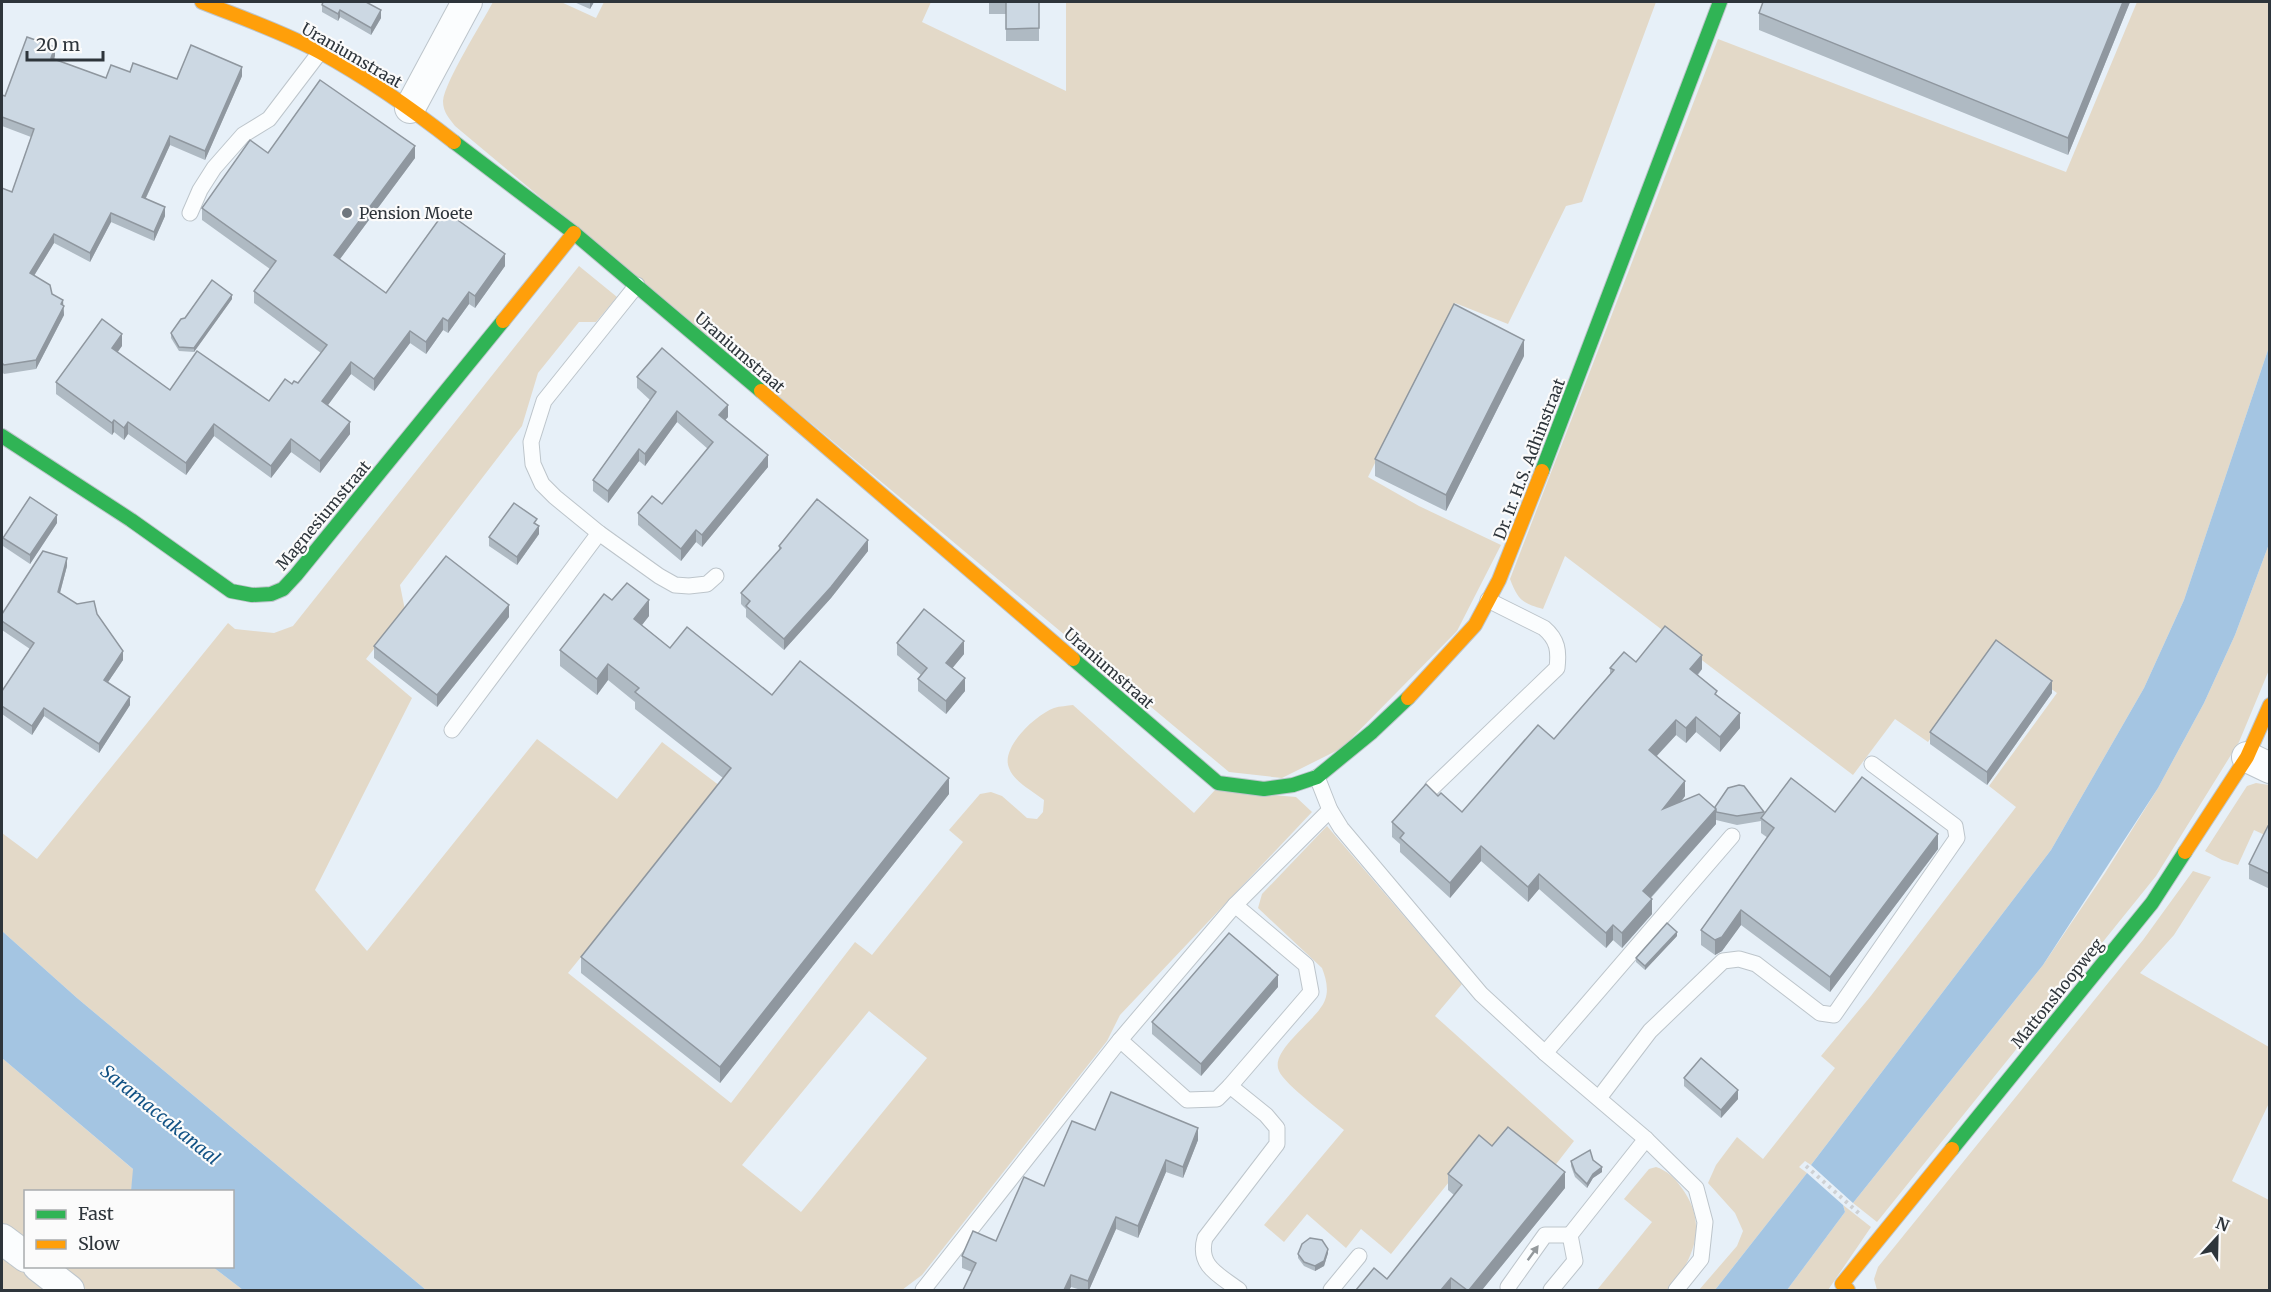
<svg xmlns="http://www.w3.org/2000/svg" width="2271" height="1292" font-family="Merriweather,serif">
	<style>
		.green { fill: #e3d9c8; fill-rule: evenodd }
		.water { fill: #a4c5e2 }
		.lines { fill: none; stroke-linecap: round; stroke-linejoin: round }
		.lane-casing { stroke: #bdc5cb; stroke-width: 17 }
		.street-casing { stroke: #bdc5cb; stroke-width: 32 }
		.fast-casing { stroke: #bdc5cb; stroke-width: 16 }
		.slow-casing { stroke: #bdc5cb; stroke-width: 16 }
		.path { stroke: #ced1d4; stroke-width: 4; stroke-dasharray: 3 4.5; stroke-linecap: butt }
		.lane { stroke: #fbfdfe; stroke-width: 15 }
		.street { stroke: #fbfdfe; stroke-width: 30 }
		.fast { stroke: #30b455; stroke-width: 14 }
		.slow { stroke: #ff9f0a; stroke-width: 14 }
		.wall { fill: #afbac3 }
		.shaded-wall { fill: #8f979f }
		.building { fill: #ccd8e3; stroke: #8f979f; stroke-width: 1.5 }
		.oneway { fill: #94999c }
		.poi-dot { fill: #6f767d; stroke: #fbfbfb; stroke-width: 2 }
		.labels { text-anchor: middle; stroke-width: 4.5; stroke-linejoin: round; paint-order: stroke }
		.street-label { font-size: 16px; fill: #2e353b; stroke: #fbfbfb }
		.poi-label { font-size: 16px; fill: #2e353b; stroke: #fbfbfb; text-anchor: start }
		.water-label { font-size: 18px; font-style: italic; fill: #135385; stroke: #fbfbfb }
	</style>
	<rect width="100%" height="100%" fill="#e7f0f8"/>
	<g class="green">
		<path d="M493,2H561L596,18L604,2H931L922,22L1066,91V2H1656L1582,202L1566,206L1508,324L1455,303L1368,477L1419,506L1501,545L1457,631L1342,748L1282,778L1229,772L455,126C449,118 443,112 443,101C445,81 482,23 493,2Z"/>
		<path d="M2137,2H2269V347L2184,600L2144,688L2051,850L1811,1165L1805,1161L1799,1167L1807,1173L1715,1290H1699L1737,1246L1743,1231L1735,1213L1708,1183L1716,1165L1737,1137L1763,1159L1835,1068L1821,1056L1870,997L2016,807L1989,786L2057,693L1995,649L1928,742L1895,719L1853,775L1565,556L1543,609C1522,603 1518,600 1510,579L1718,39L2066,172Z"/>
		<path d="M579,266L617,297L596,322H579L538,373L522,426L400,585L405,610L366,659L412,698L315,890L367,951L537,739L617,799L662,742L720,786L568,973L731,1103L855,942L872,955L963,842L949,830L980,794L991,792L1002,796L1027,818L1037,819L1043,812L1044,800C1033,791 1014,782 1009,768C1000,747 1037,714 1054,708C1060,706 1067,706 1073,705L1194,813L1215,790L1296,797L1312,812L1120,1015L1107,1041L922,1275L902,1290H426L77,998L2,931V833L37,859L228,623L235,629L274,633L293,626ZM869,1011L927,1058L801,1212L742,1165Z"/>
		<path d="M2269,544V670L2239,742L2156,876L1877,1222L1853,1203L2043,965L2105,873L2158,788L2204,703L2235,635Z"/>
		<path d="M2256,783L2269,785V837L2254,830L2238,865L2222,860L2205,851L2247,786Z"/>
		<path d="M1327,826L1462,984L1435,1016L1574,1141L1550,1172L1492,1158L1478,1146L1391,1254L1361,1229L1346,1248L1307,1214L1284,1242L1264,1225L1344,1130C1331,1119 1284,1084 1279,1071C1269,1050 1318,1020 1325,1000C1329,990 1326,978 1322,968L1258,908L1262,894Z"/>
		<path d="M2193,871L2211,877L2174,935L2140,973L2269,1047V1103L2232,1181L2269,1200V1290H1877L1874,1279L1878,1267L2143,940Z"/>
		<path d="M2,1058L134,1170L131,1191L26,1192L25,1244L2,1226Z"/>
		<path d="M1656,1167C1666,1170 1675,1178 1681,1187C1709,1224 1694,1258 1669,1290H1597L1652,1222L1624,1199L1649,1169Z"/>
		<path d="M1843,1205L1871,1227L1828,1290H1787L1845,1212Z"/>
		<path d="M2,1253L53,1290H2Z"/>
		<path d="M55,1267H213L243,1290H87Z"/>
	</g>
	<g class="water">
		<path d="M2269,347V544L2235,635L2204,703L2158,788L2043,965L1853,1203L1811,1165L2051,850L2144,688L2184,600Z"/>
		<path d="M2,931L77,998L426,1290H243L213,1267L232,1266V1192L131,1191L133,1169L2,1058Z"/>
		<path d="M1807,1173L1843,1205L1845,1212L1787,1290H1715Z"/>
	</g>
	<g class="lines">
		<defs>
			<g id="lane">
				<path d="M190,213L200,190L214,168L243,135L269,119L320,52"/>
				<path d="M637,285L544,401L531,442L533,464L542,484L555,497L599,533L659,576L675,585L689,586L707,584L716,576"/>
				<path d="M452,730L599,533"/>
				<path d="M1317,777L1330,810L1341,828L1481,994L1545,1053L1646,1139L1696,1188L1705,1222L1701,1259L1676,1290"/>
				<path d="M1432,788L1557,668C1559,651 1558,640 1544,628L1488,600"/>
				<path d="M1120,1040L1187,1100L1217,1099L1230,1086L1311,992L1306,965L1235,905"/>
				<path d="M1545,1053L1732,836"/>
				<path d="M1230,1086L1266,1115L1277,1128V1144L1205,1238C1197,1266 1219,1275 1239,1290"/>
				<path d="M1599,1098L1650,1031L1723,961L1739,959L1756,964L1820,1013L1834,1015L1957,838L1955,826L1872,764"/>
				<path d="M923,1290L1120,1040L1235,905L1330,810"/>
				<path d="M1331,1290L1359,1256"/>
				<path d="M1509,1290L1508,1287L1545,1235H1570"/>
				<path d="M1551,1290L1575,1261L1570,1235L1646,1139"/>
			</g>
			<g id="street">
				<path d="M410,108L467,2"/>
				<path d="M2247,757L2270,768"/>
				<path d="M2,1239L26,1257"/>
				<path d="M38,1266L69,1290"/>
			</g>
			<g id="fast">
				<path d="M454,142L574,233L761,391"/>
				<path d="M2,436L131,520L231,591L252,595L271,594L283,589L296,575L503,321"/>
				<path d="M1542,471L1720,2"/>
				<path d="M1073,659L1218,783L1264,789L1293,785L1317,777L1372,732L1408,698"/>
				<path d="M1952,1149L2152,903L2185,852"/>
			</g>
			<g id="slow">
				<path d="M202,2C242,18 283,32 320,52C367,78 412,109 454,142"/>
				<path d="M503,321L574,233"/>
				<path d="M761,391L1073,659"/>
				<path d="M1408,698L1475,625L1499,580L1542,471"/>
				<path d="M2185,852L2247,757L2270,705"/>
				<path d="M1848,1290L1842,1284L1952,1149"/>
			</g>
		</defs>
		<use href="#lane" class="lane-casing"/>
		<use href="#street" class="street-casing"/>
		<use href="#fast" class="fast-casing"/>
		<use href="#slow" class="slow-casing"/>
		<path class="path" d="M1806,1166L1861,1215"/>
		<use href="#lane" class="lane"/>
		<use href="#street" class="street"/>
		<use href="#fast" class="fast"/>
		<use href="#slow" class="slow"/>
	</g>
	<g class="wall">
		<path d="M574,2H594L590,9Z"/>
		<path d="M989,2H1039V41H1006V14H989Z"/>
		<path d="M1763,2H2130L2068,155L1759,30V13Z"/>
		<path d="M322,5L381,18L371,35L340,17L338,21L322,12Z"/>
		<path d="M55,56L54,59L106,78L130,72L177,79L242,76L205,160L170,145L146,198L165,216L154,241L111,222L90,262L54,243L34,276L63,306L64,315L36,369L4,374L2,372V188L12,192L31,137L2,126V95L5,96Z"/>
		<path d="M268,153L415,158L340,259L386,293L505,266L475,308L469,304L448,333L443,330L426,354L410,343L374,391L351,374L328,405L350,434L320,473L291,452L271,478L214,436L186,475L128,434L124,440L114,432L112,435L56,394V382L122,346L117,352L170,390L269,401L292,384L298,383L321,353L254,303V291L270,269L202,220V208Z"/>
		<path d="M232,299L194,352L179,351L171,338V333L185,318Z"/>
		<path d="M1524,356L1446,511L1375,476V459Z"/>
		<path d="M637,377L728,417L725,420L768,467L702,547L696,542L681,561L638,525V513L662,504L708,449L677,422L645,466L639,461L608,503L593,491V480L650,400L637,388Z"/>
		<path d="M57,523L30,564L3,546V538Z"/>
		<path d="M537,525L539,534L517,565L489,546V537Z"/>
		<path d="M779,546L868,551L831,598L784,650L746,617V609L741,604V593L779,550Z"/>
		<path d="M67,566L60,593L77,604L97,614L123,660L108,682L130,705L99,753L44,716L32,735L2,714V691L30,649L2,630V614Z"/>
		<path d="M612,600L649,616L642,625L670,648L772,695L949,794L720,1083L581,973V957L723,778L635,709V702L608,680L597,695L560,666V650Z"/>
		<path d="M509,617L437,707L374,658V646Z"/>
		<path d="M897,643L964,654L952,668L965,691L946,714L918,691V679L921,675L897,655Z"/>
		<path d="M1636,662L1702,669L1698,675L1717,696L1740,728L1720,752L1696,732L1686,743L1676,735L1657,756L1685,796L1681,802L1715,807L1764,812V814L1835,812L1938,849L1830,992L1741,925L1722,951L1715,955L1701,945V930L1768,838L1761,833V821L1737,825L1716,820V824L1651,898L1652,914L1622,948L1613,940L1606,948L1539,889L1528,902L1481,861L1450,898L1400,852V844L1392,837V822L1438,796L1462,812L1554,739L1610,674V668Z"/>
		<path d="M2052,693L1987,785L1930,744V732Z"/>
		<path d="M2270,827V889L2249,879V864Z"/>
		<path d="M1677,936L1645,970L1636,962V958Z"/>
		<path d="M1278,987L1201,1076L1152,1034V1022Z"/>
		<path d="M1684,1078L1738,1099L1721,1118L1684,1086Z"/>
		<path d="M1095,1130L1198,1140L1183,1178L1166,1172L1138,1238L1116,1229L1089,1290H1081L1071,1287L1069,1290H963L972,1272L962,1268V1256L996,1241L1044,1186Z"/>
		<path d="M1492,1146L1565,1188L1482,1290H1356L1387,1279L1454,1195L1448,1190V1174Z"/>
		<path d="M1593,1160L1602,1172L1593,1178L1587,1188L1575,1177L1571,1166V1161Z"/>
		<path d="M1328,1253L1324,1266L1315,1271L1304,1266L1298,1258V1254Z"/>
	</g>
	<g class="shaded-wall">
		<path d="M590,2H594L590,9Z"/>
		<path d="M2123,2H2130L2068,155V138Z"/>
		<path d="M340,10V17L338,21V14Z"/>
		<path d="M381,10V18L371,35V28Z"/>
		<path d="M55,47V56L51,67V58Z"/>
		<path d="M242,67V76L205,160V151Z"/>
		<path d="M170,136V145L142,206V197Z"/>
		<path d="M415,146V158L334,267V255Z"/>
		<path d="M165,207V216L154,241V232Z"/>
		<path d="M111,213V222L90,262V253Z"/>
		<path d="M54,234V243L30,282V273Z"/>
		<path d="M505,254V266L475,308V296Z"/>
		<path d="M469,292V304L448,333V321Z"/>
		<path d="M232,295V299L194,352V348Z"/>
		<path d="M63,300L64,315L36,369V360Z"/>
		<path d="M443,318V330L426,354V342Z"/>
		<path d="M410,331V343L374,391V379Z"/>
		<path d="M122,334V346L112,360V348Z"/>
		<path d="M1524,340V356L1446,511V495Z"/>
		<path d="M351,362V374L322,413V401Z"/>
		<path d="M728,405V417L719,427V415Z"/>
		<path d="M677,411V422L645,466V454Z"/>
		<path d="M114,420V432L112,435V423Z"/>
		<path d="M128,422V434L124,440V428Z"/>
		<path d="M350,422V434L320,473V461Z"/>
		<path d="M214,424V436L186,475V463Z"/>
		<path d="M291,439V452L271,478V466Z"/>
		<path d="M639,449V461L608,503V491Z"/>
		<path d="M768,455V467L702,547V535Z"/>
		<path d="M57,515V523L30,564V555Z"/>
		<path d="M539,526V534L517,565V557Z"/>
		<path d="M696,530V542L681,561V549Z"/>
		<path d="M868,540V551L831,598L784,650V639Z"/>
		<path d="M67,558V566L58,600V592Z"/>
		<path d="M649,600V616L634,635V619Z"/>
		<path d="M509,605V617L437,707V695Z"/>
		<path d="M964,641V654L946,676V663Z"/>
		<path d="M123,651V660L104,688V680Z"/>
		<path d="M1702,655V669L1690,683V669Z"/>
		<path d="M608,664V680L597,695V679Z"/>
		<path d="M965,678V691L946,714V701Z"/>
		<path d="M2052,681V693L1987,785V772Z"/>
		<path d="M130,697V705L99,753V744Z"/>
		<path d="M44,708V716L32,735V726Z"/>
		<path d="M1740,713V728L1720,752V737Z"/>
		<path d="M1696,717V732L1686,743V728Z"/>
		<path d="M1676,720V735L1649,764V750Z"/>
		<path d="M949,778V794L720,1083V1067Z"/>
		<path d="M1685,781V796L1663,824V809Z"/>
		<path d="M1716,809V824L1643,906V891Z"/>
		<path d="M1938,834V849L1830,992V977Z"/>
		<path d="M1481,846V861L1450,898V883Z"/>
		<path d="M1539,874V889L1528,902V887Z"/>
		<path d="M1652,899V914L1622,948V933Z"/>
		<path d="M1741,910V925L1722,951L1715,955V940Z"/>
		<path d="M1613,925V940L1606,948V933Z"/>
		<path d="M1677,932V936L1645,970V966Z"/>
		<path d="M1278,975V987L1201,1076V1064Z"/>
		<path d="M1738,1090V1099L1721,1118V1110Z"/>
		<path d="M1198,1128V1140L1183,1178V1167Z"/>
		<path d="M1166,1160V1172L1138,1238V1226Z"/>
		<path d="M1602,1167V1172L1593,1178L1587,1188V1184L1593,1174Z"/>
		<path d="M1565,1172V1188L1482,1290H1469Z"/>
		<path d="M1116,1217V1229L1089,1290H1088V1281Z"/>
		<path d="M1328,1249V1253L1324,1266L1315,1271V1266Z"/>
		<path d="M1071,1275V1287L1069,1290H1064Z"/>
		<path d="M1451,1278V1290H1441Z"/>
	</g>
	<g class="building">
		<path d="M323,2H366L381,10L371,28L340,10L338,14L322,5Z"/>
		<path d="M989,2H1039V28L1006,29V2Z"/>
		<path d="M1763,2H2123L2068,138L1759,13Z"/>
		<path d="M27,37L55,47L51,58L106,78L111,65L130,72L133,63L177,79L191,45L242,67L205,151L170,136L142,197L165,207L154,232L111,213L90,253L54,234L30,273L50,285L52,294L63,300L61,304L64,306L36,360L4,365L2,363V188L12,192L34,129L2,117V95L5,96Z"/>
		<path d="M320,80L415,146L334,255L386,293L445,211L505,254L475,296L469,292L448,321L443,318L426,342L410,331L374,379L351,362L322,401L350,422L320,461L291,439L271,466L214,424L186,463L128,422L124,428L114,420L112,423L56,382L102,319L122,334L112,348L170,390L197,351L269,401L285,379L292,384L294,381L298,383L327,345L254,291L276,261L202,208L250,140L268,153Z"/>
		<path d="M212,280L232,295L194,348L179,347L171,333L181,319L185,318Z"/>
		<path d="M1454,304L1524,340L1446,495L1375,459Z"/>
		<path d="M662,348L728,405L719,415L768,455L702,535L696,530L681,549L638,513L652,496L662,504L713,442L677,411L645,454L639,449L608,491L593,480L656,392L637,377Z"/>
		<path d="M30,497L57,515L30,555L3,538Z"/>
		<path d="M817,499L868,540L831,587L784,639L746,606L750,601L741,593L781,548L779,546Z"/>
		<path d="M514,503L537,519L534,523L539,526L517,557L489,537Z"/>
		<path d="M43,551L67,558L58,592L77,604L94,601L97,614L123,651L104,680L130,697L99,744L44,708L32,726L2,706V691L34,643L2,621V614Z"/>
		<path d="M446,556L509,605L437,695L374,646Z"/>
		<path d="M627,583L649,600L634,619L670,648L687,627L772,695L800,661L949,778L720,1067L581,957L731,768L635,692L639,688L608,664L597,679L560,650L604,594L612,600Z"/>
		<path d="M924,609L964,641L946,663L965,678L946,701L918,679L927,668L897,643Z"/>
		<path d="M1665,626L1702,655L1690,669L1717,691L1715,694L1740,713L1720,737L1696,717L1686,728L1676,720L1649,750L1685,781L1663,809L1699,794L1716,809L1643,891L1652,899L1622,933L1613,925L1606,933L1539,874L1528,887L1481,846L1450,883L1400,838L1404,833L1392,822L1426,784L1438,796L1441,793L1462,812L1538,725L1554,739L1614,670L1610,668L1624,652L1636,662Z"/>
		<path d="M1996,640L2052,681L1987,772L1930,732Z"/>
		<path d="M1862,777L1938,834L1830,977L1741,910L1722,937L1715,940L1701,930L1774,828L1761,818L1791,778L1835,812Z"/>
		<path d="M1739,785L1744,786L1764,812L1737,816L1716,812V809L1715,807L1728,788Z"/>
		<path d="M2268,826L2270,827V874L2249,864Z"/>
		<path d="M1667,923L1677,932L1645,966L1636,958Z"/>
		<path d="M1229,933L1278,975L1201,1064L1152,1022Z"/>
		<path d="M1701,1058L1738,1090L1721,1110L1684,1078Z"/>
		<path d="M1111,1092L1198,1128L1183,1167L1166,1160L1138,1226L1116,1217L1088,1281L1071,1275L1064,1290H963L976,1263L962,1256L973,1231L996,1241L1024,1177L1044,1186L1072,1121L1095,1130Z"/>
		<path d="M1508,1127L1565,1172L1469,1290H1467L1451,1278L1441,1290H1356L1374,1268L1387,1279L1462,1185L1448,1174L1479,1135L1492,1146Z"/>
		<path d="M1590,1150L1593,1160L1602,1167L1593,1174L1587,1184L1575,1172L1571,1161Z"/>
		<path d="M1310,1238L1322,1240L1328,1249L1324,1261L1315,1266L1304,1262L1298,1254L1302,1244Z"/>
	</g>
	<defs><path id="oneway-solid" d="M-6-.8H1V-3.2L6.5 0L1 3.2V.8H-6Z" transform="scale(1.5)"/></defs>
	<use class="oneway" href="#oneway-solid" transform="translate(1533 1253) rotate(-54)"/>
	<circle class="poi-dot" cx="347" cy="213" r="6"/>
	<g class="labels">
		<g class="street-label">
			<text transform="translate(352 55) rotate(30)" y="6">Uraniumstraat</text>
			<text transform="translate(740 352) rotate(41)" y="6">Uraniumstraat</text>
			<text transform="translate(1529 459) rotate(-69)" y="6">Dr. Ir. H.S. Adhinstraat</text>
			<text transform="translate(323 515) rotate(-50)" y="6">Magnesiumstraat</text>
			<text transform="translate(1109 668) rotate(41)" y="6">Uraniumstraat</text>
			<text transform="translate(2057 993) rotate(-51)" y="6">Mattonshoopweg</text>
		</g>
		<g class="poi-label">
			<text x="359" y="219">Pension Moete</text>
		</g>
		<g class="water-label">
			<text transform="translate(160 1115) rotate(39)" y="6">Saramaccakanaal</text>
		</g>
	</g>
	<rect width="2271" height="1292" fill="none" stroke="#2e353b" stroke-width="6"/>
	<rect x="24" y="1190" width="210" height="78" fill="#fbfbfb" stroke="#a9acae" stroke-width="1.5"/>
	<rect x="36" y="1210" width="30" height="9" fill="#30b455" stroke="#a9acae" stroke-width="1.5"/>
	<text x="78" y="1220" font-size="18" fill="#2e353b">Fast</text>
	<rect x="36" y="1240" width="30" height="9" fill="#ff9f0a" stroke="#a9acae" stroke-width="1.5"/>
	<text x="78" y="1250" font-size="18" fill="#2e353b">Slow</text>
	<g transform="translate(2217 1238) rotate(22)" stroke="#fbfbfb" stroke-width="4.5" paint-order="stroke">
	<path d="M0-4.5L10 22L0 15L-10 22Z" fill="#2e353b"/>
	<text y="-9" font-size="16" font-weight="bold" text-anchor="middle" fill="#2e353b">N</text>
	</g>
	<path d="M27 51v9h76v-9" fill="none" stroke="#2e353b" stroke-width="3"/>
	<text x="36" y="51" font-size="18" fill="#2e353b" stroke="#fbfbfb" stroke-width="4.5" paint-order="stroke">20 m</text>
</svg>
